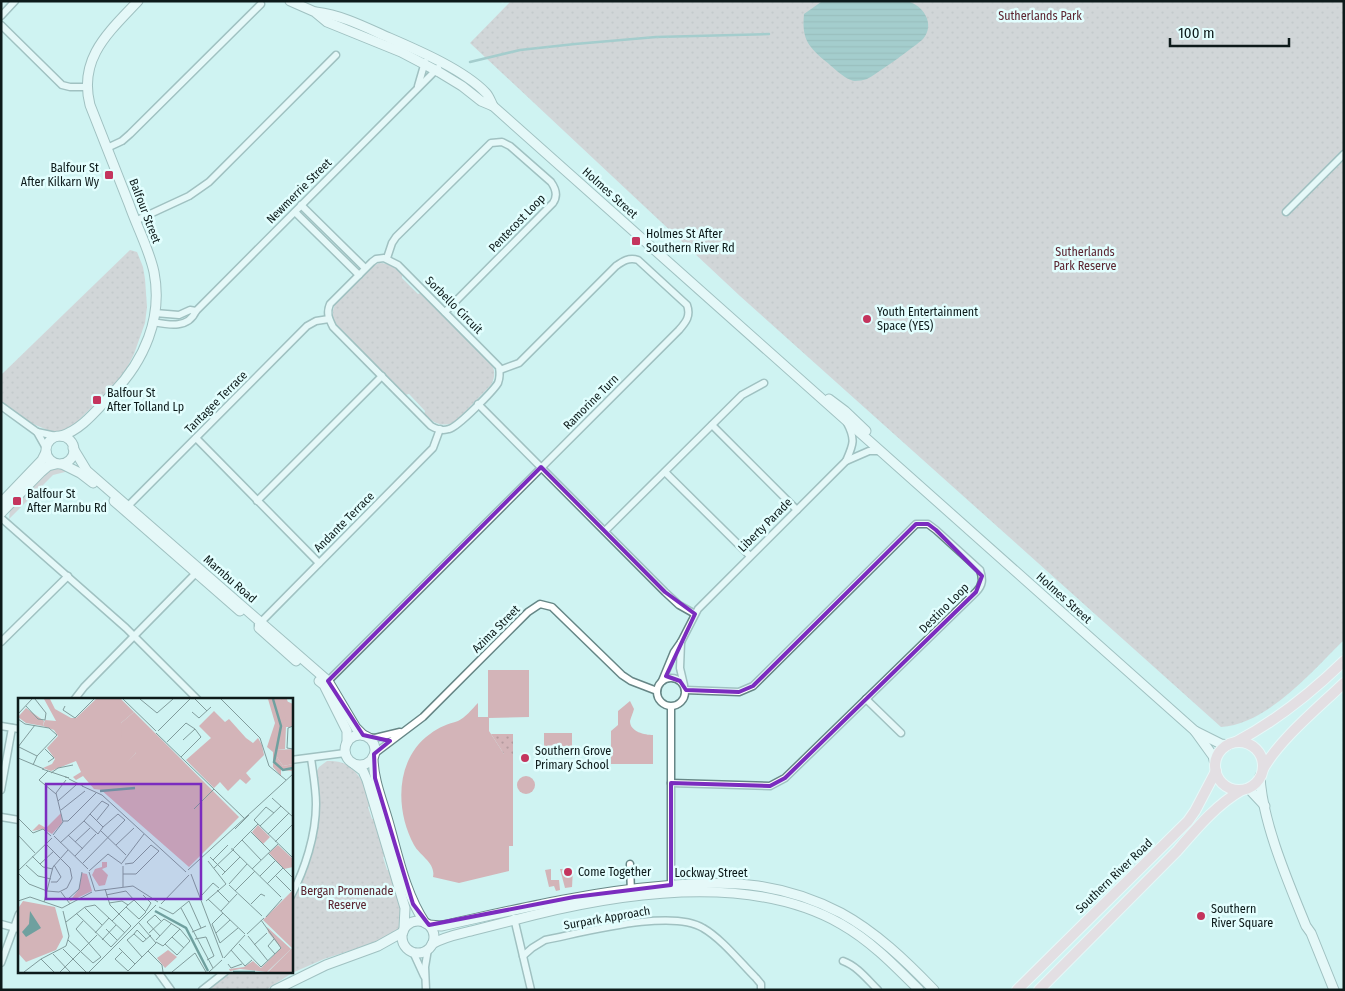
<svg xmlns="http://www.w3.org/2000/svg" width="1345" height="991" font-family="'Fira Sans Condensed',sans-serif">
	<style>
		.green { fill: #d3b4b8 }
		.park { fill: url(#park-dots) }
		.water { fill: url(#water-rules) }
		.lines { fill: none; stroke-linecap: round; stroke-linejoin: round }
		.stream { stroke: #6fa09f; stroke-width: 2.5 }
		.street-casing { stroke: #668686; stroke-width: 9 }
		.secondary-casing { stroke: #668686; stroke-width: 11 }
		.primary-casing { stroke: #fff; stroke-width: 12 }
		.street { stroke: #fff; stroke-width: 6 }
		.secondary { stroke: #fff; stroke-width: 9 }
		.primary { stroke: #fac8d0; stroke-width: 10 }
		.marked { fill: none; stroke: #7b2cbf; stroke-width: 4; stroke-linejoin: round }
		.poi-dot { fill: #c4355e; stroke: #e2fefe; stroke-width: 2 }
		.labels { text-anchor: middle; stroke-width: 5; stroke-linejoin: round; paint-order: stroke }
		.park-label { font-size: 12px; fill: #5b2430; stroke: #e2fefe }
		.poi-label { font-size: 12px; fill: #0d1a1a; stroke: #e2fefe; text-anchor: start }
		.street-label { font-size: 12px; fill: #0d1a1a; stroke: #e2fefe }
		.inset-river { fill: none; stroke: #6fa09f; stroke-width: 2.5 }
		.inset-road { fill: none; stroke: #819c9c; stroke-width: 1 }
		.view { fill: #7b2cbf; fill-opacity: 0.15; stroke: #7b2cbf; stroke-width: 2.5 }
		.inset-edge { fill: none; stroke: #0d1a1a; stroke-width: 2.5 }
	</style>
	<defs>
		<pattern id="park-dots" width="8" height="8" patternUnits="userSpaceOnUse" patternTransform="scale(1.25)"><rect width="8" height="8" fill="#d3b4b8"/><path d="M2 2h.1M6 6h.1" fill="none" stroke="#b49a9e" stroke-width="1.8" stroke-linecap="round"/></pattern>
		<pattern id="water-rules" width="6" height="5" patternUnits="userSpaceOnUse" patternTransform="scale(1.25)"><rect width="6" height="5" fill="#6fa09f"/><path d="M0 2.5h6" fill="none" stroke="#5a8281"/></pattern>
	</defs>
	<rect width="100%" height="100%" fill="#cff3f2"/>
	<g class="green">
		<path d="M57,466L68,469L65,472L53,475L9,519L10,508L42,475Z"/>
		<path d="M488,670H529V717L489,718V731L504,754H513V846H509V871L459,883L433,877C436,863 420,856 414,845C395,810 395,759 430,734C439,727 448,724 458,721C465,718 472,709 478,703V717H488Z"/>
		<path d="M630,701L634,709C633,713 631,717 630,721C630,732 645,735 653,735V764H611V731L618,725V711Z"/>
		<rect x="544" y="733" width="28" height="15"/>
		<circle cx="526" cy="785" r="9"/>
		<path d="M551,869V880H559L560,890L556,891L554,886L549,887L545,870Z"/>
		<path d="M560,869H573L572,887L565,888Z"/>
	</g>
	<g class="park">
		<path d="M511,1H1344V640C1312,671 1268,724 1221,727L740,296L470,43Z"/>
		<path d="M130,250L137,252L143,267L145,279L147,307L145,323L134,354L123,376L70,429L55,433L28,422L1,402V375Z"/>
		<path d="M379,263C390,263 395,267 402,274V278L418,294L421,293L490,361C495,369 496,376 491,385L455,422C441,428 434,423 424,414L425,411L409,394L405,395L334,322C332,317 332,312 334,307C337,297 370,266 379,263Z"/>
		<path d="M491,734H513V754H504Z"/>
		<path d="M327,761C355,759 364,782 371,805L368,807L372,819H375L386,856L383,857L387,870H390L402,914L401,927L386,939L324,959L292,973L266,990H208L230,972H291V904L308,865L314,845L320,800L317,771L319,767Z"/>
	</g>
	<path class="water" d="M828,1H907C923,5 936,24 923,39C917,45 874,76 867,79C864,80 858,81 855,81C845,80 832,66 824,60C806,45 802,36 804,14L821,2Z"/>
	<g class="lines">
		<path class="stream" d="M470,62L520,50L575,44L656,37L769,34"/>
		<defs>
			<g id="street">
				<path d="M1,16L15,1"/>
				<path d="M1,25L62,85L70,87H86"/>
				<path d="M418,86L425,62"/>
				<path d="M107,148L122,141L130,134L261,4"/>
				<path d="M301,205L365,268"/>
				<path d="M295,212L359,275"/>
				<path d="M1286,212L1344,154"/>
				<path d="M135,221L189,196L209,182L336,55"/>
				<path d="M384,258L398,265L499,367C500,373 500,378 498,383C493,391 458,427 449,429C443,431 436,429 431,426L333,327C329,319 326,313 330,304L372,262L376,259Z"/>
				<path d="M387,258L392,243L396,237L491,143L502,142L510,146L551,182C556,189 558,196 553,203L445,312"/>
				<path d="M155,313L179,315L190,310L196,311"/>
				<path d="M153,322C169,325 188,329 196,311L438,68"/>
				<path d="M478,404L665,592L679,605L695,614"/>
				<path d="M1,406L37,432L46,448"/>
				<path d="M712,425L797,510"/>
				<path d="M37,432L56,436"/>
				<path d="M196,438L319,563"/>
				<path d="M846,461L869,451H880"/>
				<path d="M665,472L750,556"/>
				<path d="M257,501L382,376"/>
				<path d="M126,508L307,326L316,321L329,319"/>
				<path d="M1,518L126,628L198,700"/>
				<path d="M605,531L742,395L764,383"/>
				<path d="M258,625L433,448L440,429"/>
				<path d="M1,642L68,576"/>
				<path d="M681,642L680,668L684,685"/>
				<circle cx="671" cy="692" r="14"/>
				<path d="M662,681L674,652L681,642L698,609L846,461C853,445 856,440 847,423"/>
				<path d="M326,683L679,330C686,322 691,316 687,305L638,260C629,257 623,261 616,266L519,363L500,370"/>
				<path d="M866,699L901,733"/>
				<path d="M74,700L84,687L195,574"/>
				<path d="M671,707V888"/>
				<path d="M1,726L19,729"/>
				<path d="M367,737L375,738L400,732"/>
				<path d="M374,754L423,717L528,612L540,604L552,607L622,675L631,681L657,691"/>
				<path d="M291,760L345,753"/>
				<path d="M671,783L770,786L785,778L976,592C983,585 983,579 980,570L936,530L928,524H916L753,686L739,692L685,690"/>
				<path d="M1,790L12,728"/>
				<path d="M1,817L19,820"/>
				<path d="M630,864L631,893"/>
				<path d="M291,896C305,869 316,835 316,804C316,789 313,773 311,758"/>
				<path d="M514,918L531,990"/>
				<path d="M1,924L19,929"/>
				<path d="M413,952L424,976"/>
				<path d="M523,956L532,948L545,940C582,933 671,908 703,928C722,939 740,962 756,978L761,984V990"/>
				<path d="M843,961C857,966 867,979 878,990"/>
				<path d="M1,963L19,914"/>
				<path d="M158,972L171,990"/>
				<path d="M202,990L225,972"/>
				<path d="M426,990L425,967L428,949"/>
			</g>
			<g id="secondary">
				<path d="M290,1L315,12L327,22L401,52L439,72L462,86L481,101L493,106L1195,731L1213,756L1215,764"/>
				<path d="M316,12C341,15 363,26 385,36C415,49 463,69 486,93C489,96 491,102 493,106"/>
				<path d="M829,399L845,411L866,431"/>
				<path d="M61,436C83,429 97,409 113,393C144,361 163,318 154,272C149,249 137,227 129,204C116,171 103,138 90,105C78,58 109,32 138,1"/>
				<circle cx="60" cy="450" r="14"/>
				<path d="M73,448L87,471L328,681L356,728L363,735"/>
				<path d="M62,464L80,473L93,483"/>
				<path d="M114,501L240,611"/>
				<path d="M1,503L42,460L46,452"/>
				<path d="M1,513L41,472L48,466L56,464"/>
				<path d="M259,628L296,661"/>
				<path d="M319,681L324,685L347,731V743"/>
				<path d="M1195,731L1221,744L1228,745"/>
				<circle cx="360" cy="750" r="15"/>
				<path d="M373,757C373,779 382,800 388,821C398,856 405,893 425,923"/>
				<path d="M354,764L363,771L367,780L405,908L404,928"/>
				<path d="M1260,776C1262,822 1289,884 1306,926L1311,933L1334,990"/>
				<path d="M1246,789L1250,790L1265,806"/>
				<circle cx="418" cy="937" r="16"/>
				<path d="M429,925L441,926C515,910 588,892 664,886C695,883 727,881 758,886C786,890 816,900 841,913C876,932 906,961 934,990"/>
				<path d="M432,944C445,936 460,934 475,930C494,925 514,920 534,915C627,892 754,874 841,924C871,941 895,966 919,990"/>
				<path d="M275,990L326,965L378,946L403,932"/>
			</g>
			<g id="primary">
				<path d="M1236,742C1276,721 1312,692 1344,661"/>
				<circle cx="1239" cy="766" r="24"/>
				<path d="M1263,769C1280,739 1319,707 1344,683"/>
				<path d="M1017,990L1188,821L1195,811L1216,771"/>
				<path d="M1039,990L1177,851C1196,829 1217,804 1242,790"/>
			</g>
		</defs>
		<use href="#street" class="street-casing"/>
		<use href="#secondary" class="secondary-casing"/>
		<use href="#primary" class="primary-casing"/>
		<use href="#street" class="street"/>
		<use href="#secondary" class="secondary"/>
		<use href="#primary" class="primary"/>
	</g>
	<path d="M0 0H1345V991H0ZM541,467L665,592L695,614L666,676L680,681L686,690L739,692L753,686L916,524H928L936,530L982,576L976,592L785,778L770,786L671,783V885L574,897L429,925L413,904L375,778L374,754L390,741L363,735L328,681Z" fill="#cff3f2" fill-opacity=".55" fill-rule="evenodd"/>
	<path class="marked" d="M541,467L665,592L695,614L666,676L680,681L686,690L739,692L753,686L916,524H928L936,530L982,576L976,592L785,778L770,786L671,783V885L574,897L429,925L413,904L375,778L374,754L390,741L363,735L328,681Z"/>
	<g class="poi-dot">
		<rect x="104" y="170" width="10" height="10" rx="2.5"/>
		<rect x="631" y="236" width="10" height="10" rx="2.5"/>
		<circle cx="867" cy="319" r="5"/>
		<rect x="92" y="395" width="10" height="10" rx="2.5"/>
		<rect x="12" y="496" width="10" height="10" rx="2.5"/>
		<circle cx="525" cy="758" r="5"/>
		<circle cx="568" cy="872" r="5"/>
		<circle cx="1201" cy="916" r="5"/>
	</g>
	<g class="labels">
		<g class="park-label">
			<text x="1040" y="20">Sutherlands Park</text>
			<text x="1085" y="256">Sutherlands<tspan x="1085" dy="14">Park Reserve</tspan></text>
			<text x="347" y="895">Bergan Promenade<tspan x="347" dy="14">Reserve</tspan></text>
		</g>
		<g class="poi-label">
			<text x="99" y="172" text-anchor="end">Balfour St<tspan x="99" dy="14">After Kilkarn Wy</tspan></text>
			<text x="646" y="238">Holmes St After<tspan x="646" dy="14">Southern River Rd</tspan></text>
			<text x="877" y="316">Youth Entertainment<tspan x="877" dy="14">Space (YES)</tspan></text>
			<text x="107" y="397">Balfour St<tspan x="107" dy="14">After Tolland Lp</tspan></text>
			<text x="27" y="498">Balfour St<tspan x="27" dy="14">After Marnbu Rd</tspan></text>
			<text x="535" y="755">Southern Grove<tspan x="535" dy="14">Primary School</tspan></text>
			<text x="578" y="876">Come Together</text>
			<text x="1211" y="913">Southern<tspan x="1211" dy="14">River Square</tspan></text>
		</g>
		<g class="street-label">
			<text transform="translate(299 191) rotate(-45)" y="4">Newmerrie Street</text>
			<text transform="translate(610 193) rotate(42)" y="4">Holmes Street</text>
			<text transform="translate(145 211) rotate(69)" y="4">Balfour Street</text>
			<text transform="translate(517 223) rotate(-46)" y="4">Pentecost Loop</text>
			<text transform="translate(454 305) rotate(45)" y="4">Sorbello Circuit</text>
			<text transform="translate(216 402) rotate(-45)" y="4">Tantagee Terrace</text>
			<text transform="translate(591 402) rotate(-45)" y="4">Ramorine Turn</text>
			<text transform="translate(344 522) rotate(-45)" y="4">Andante Terrace</text>
			<text transform="translate(765 525) rotate(-45)" y="4">Liberty Parade</text>
			<text transform="translate(230 579) rotate(41)" y="4">Marnbu Road</text>
			<text transform="translate(1064 598) rotate(42)" y="4">Holmes Street</text>
			<text transform="translate(944 608) rotate(-45)" y="4">Destino Loop</text>
			<text transform="translate(496 629) rotate(-45)" y="4">Azima Street</text>
			<text x="711" y="877">Lockway Street</text>
			<text transform="translate(1114 876) rotate(-44)" y="4">Southern River Road</text>
			<text transform="translate(607 918) rotate(-10)" y="4">Surpark Approach</text>
		</g>
	</g>
	<g transform="translate(18 698)">
		<rect width="275" height="275" fill="#cff3f2"/>
		<path d="M26,1H32L37,11L53,20H58L78,1H103L116,14L103,25L118,55L84,92L76,91L65,78L58,82L55,79L63,74L58,63L33,73L25,70L34,66L37,61L29,50L40,38L36,32L25,28L27,22L38,23ZM196,13L207,24L211,21L228,40L235,45L240,40L244,47L246,57L228,75L233,81L228,86L222,81L210,93L202,84L196,90L168,62L193,40L181,28ZM275,51V66L265,68L259,59V52ZM84,164H89V169L84,171L90,177L87,187L81,188L74,177L77,171L84,169ZM275,192V274H250L274,250L245,222Z" fill="#d3b4b8"/>
		<path d="M250,1H269L275,29H268L267,51L259,52V59L265,68L275,66V73L263,72V78L255,69V54L249,49L257,25Z" fill="#d3b4b8"/>
		<path d="M5,203L37,209L45,239L38,252L8,264L0,255L1,209ZM150,252L159,259L147,270L139,260Z" fill="#d3b4b8"/>
		<path d="M264,1L275,6V27H269ZM8,10L26,23L25,28L8,25L0,19ZM116,14L221,119L171,169L82,91L118,55L104,41L103,25ZM43,115L44,125L34,136L25,131L14,133L21,126L28,130ZM240,127L252,139L245,146L234,134ZM260,147L275,161V169L266,171L251,155ZM64,175L69,176L74,193L51,204L61,191ZM249,229L273,251L249,274L222,271L212,273L211,271L226,269L235,263L243,270L263,250L250,234Z" fill="#d3b4b8"/>
		<path d="M12,213L23,230L8,239L4,234L11,226Z" fill="#6fa09f"/>
		<path class="inset-river" d="M255,1L263,28L256,64L265,72L275,70M82,93L117,90M137,213L168,230L190,273M215,274H237"/>
		<path class="inset-road" d="M105,1L138,33M122,1L139,15L155,1M177,1L189,13M203,1L242,40L251,68L268,82M8,8L20,21L27,22L28,15L17,1M47,8L45,12L57,20L76,1M174,14L181,20L193,9M0,16L14,1M0,21L7,26L31,30L39,37L19,58L15,67M275,28L270,30L269,50L275,51M140,33L172,1M138,35L227,121M165,42L177,31M149,44L168,25L177,31L183,39L163,59M0,49L17,27M1,49L19,58M27,51L36,60L30,64M0,60L26,71M24,71L51,80L47,79M30,73L21,82L38,96M33,75L40,70L55,67M51,81L65,88M64,88L84,97L168,174M254,100L275,119M40,103L58,87M176,111L196,91M43,112L67,93M256,115L248,109L236,122L275,160M72,116L85,129L80,136L66,123ZM72,116L84,103L91,107L79,122M0,120L15,135L25,131L33,138M45,123H50L78,95M242,128L263,108M217,131L231,117M83,133L108,157M232,133L252,153M250,136L271,115M0,137L17,155M35,137L45,124L38,95L48,82M50,137L65,151M36,138L70,171M224,142L243,162M57,144L72,130M257,144L275,126M42,145L66,123M98,147L116,130M216,150L240,126M215,152L263,199M250,155L275,180M14,158L25,169L35,171M57,158L78,136M192,159L207,174M195,162L210,147M190,163L208,186M65,165L107,122L100,116L85,129M104,165L126,136M22,166L36,153M8,167L20,178L33,181M105,168V189M196,170L216,151H213M234,171L260,146M170,172L275,76M0,173L34,140M71,173L90,156L104,166M71,174L77,193M0,175L11,186L29,193L41,194L49,190L54,180L52,170L27,145M105,176H118L141,153L133,147L115,165L107,166M173,176L205,260M204,177L222,159M257,177L273,193M242,178L257,163M33,184H39L43,179L36,167M211,186L229,166M249,186L265,170M211,187L244,218M199,192L211,204M77,193L115,188L140,204M217,193L237,173M43,194L52,206M88,197L108,193L116,202M125,197L133,205L128,213M184,197L195,185L201,190M190,201L227,236M49,202L61,191L64,174M0,203L12,199L44,210M188,203L208,186M26,204L35,169L50,152M91,205L104,203L110,207M143,206L171,177M233,206L243,196L247,198M66,209L84,227M141,209L155,216L171,203L183,230M44,210L74,194M163,210L195,270M203,213L219,196M58,215L93,249L113,228L92,207L87,191M205,215L194,226L202,245L220,230M248,219L264,201M94,223L110,207L116,202L128,214L121,221L108,209M48,224L67,209L77,207L107,235M88,231L99,242M174,234L188,228M77,235L91,220M131,235L146,221L162,231L172,243L159,257L147,246M198,235L212,222M116,236L119,232L128,241M229,236L246,220M142,238L129,224L137,217L143,223M230,238L250,263M154,239L166,250M177,241L188,239L196,258L189,262M256,241L250,248L257,256M50,242L75,265L83,259L58,231L65,223M84,242L98,227M138,242L154,225M138,244L145,248L162,231M221,246L243,269L263,250L243,222M236,247L249,235M101,250L117,266M45,251L68,274M213,252L227,268L234,262M130,253L144,267L145,274M104,254L97,261L110,273L138,245L121,225M35,256L52,274M124,259L109,242L116,236L125,244L133,237M206,260L227,237M23,261L36,274M210,266L213,270L224,266M6,274L23,261L48,248L51,238L45,213M42,274L79,237M71,274L138,207M154,274L177,255L188,274M191,274L204,262"/>
		<path class="view" d="M28,86H183V201H28Z"/>
		<rect width="275" height="275" class="inset-edge"/>
	</g>
	<rect width="1345" height="991" fill="none" stroke="#0d1a1a" stroke-width="5"/>
	<path d="M1170 38v8h119v-8" fill="none" stroke="#0d1a1a" stroke-width="2.5"/>
	<text x="1178" y="38" font-size="15" fill="#0d1a1a" stroke="#e2fefe" stroke-width="4" paint-order="stroke">100 m</text>
</svg>
